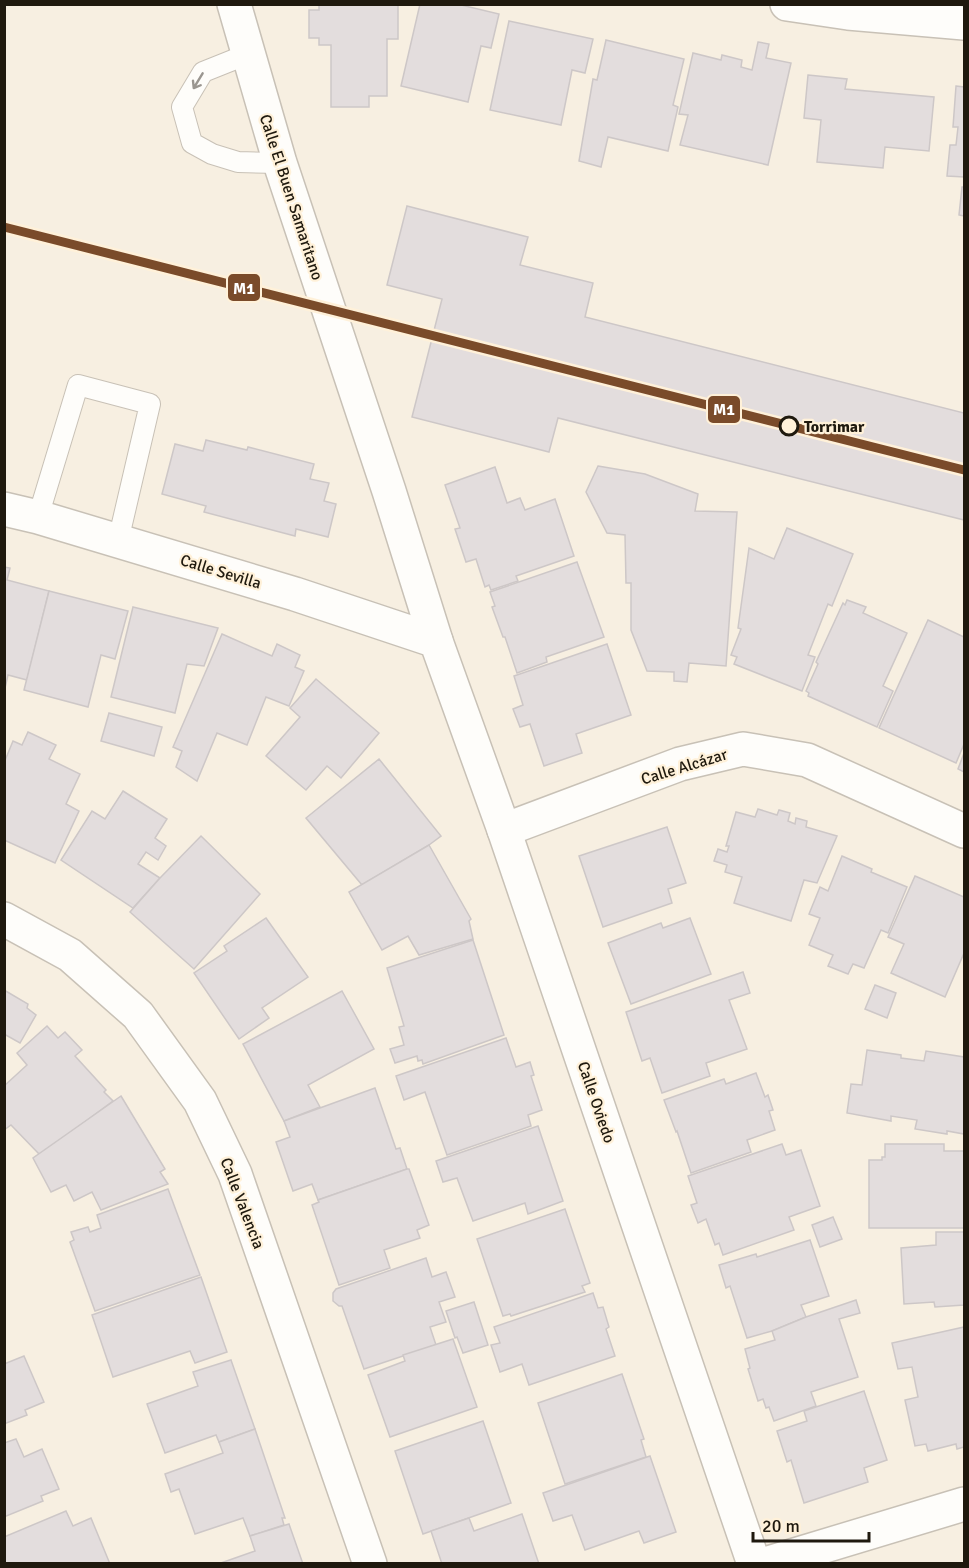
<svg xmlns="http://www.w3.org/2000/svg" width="969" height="1568" font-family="Signika,sans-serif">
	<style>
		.building { fill: #e3dddd; stroke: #cdc7c7; stroke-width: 1.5 }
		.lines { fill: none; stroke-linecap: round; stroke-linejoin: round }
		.lane-casing { stroke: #c8c1b6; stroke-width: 22 }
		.street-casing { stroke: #c8c1b6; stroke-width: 36 }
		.secondary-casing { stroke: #c8c1b6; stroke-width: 36 }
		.lane { stroke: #fefdfa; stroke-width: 20 }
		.street { stroke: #fefdfa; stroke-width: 33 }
		.secondary { stroke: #fefdfa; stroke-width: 33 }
		.metro-1-casing { stroke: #fff1d9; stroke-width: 14 }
		.metro-1 { stroke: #7a4b2a; stroke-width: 9 }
		.oneway { stroke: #9a9690 }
		.stop-dot { fill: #fff1d9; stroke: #1f190e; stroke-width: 3 }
		.labels { text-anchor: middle; stroke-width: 4.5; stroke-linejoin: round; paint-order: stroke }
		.street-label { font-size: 16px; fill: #1f190e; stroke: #fff1d9 }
		.stop-label { font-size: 16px; font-weight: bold; fill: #1f190e; stroke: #fff1d9; text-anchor: start }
		.line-badge { stroke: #fff1d9; stroke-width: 2 }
		.badge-label { font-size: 16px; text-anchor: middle; font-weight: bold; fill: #fff }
	</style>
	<rect width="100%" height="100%" fill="#f7efe1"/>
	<g class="building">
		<path d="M319,4H398V39H387V96H369V107H331V45H319V38H309V10H319Z"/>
		<path d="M420,4H457L499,14L491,48L481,46L468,102L401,86Z"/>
		<path d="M509,21L593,39L585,73L572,70L561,125L490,110Z"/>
		<path d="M606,40L684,59L673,105L678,107L668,151L608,137L601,167L579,161L593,79L597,80Z"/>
		<path d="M758,42L769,44L766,58L791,63L768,165L680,145L688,115L679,114L693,53L721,60L722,55L742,60L741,67L752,70Z"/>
		<path d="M808,75L847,79L845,89L934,97L929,151L885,147L883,168L817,162L821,120L804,118Z"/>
		<path d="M956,86L964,87V177L947,176L950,145H956L958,127H953Z"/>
		<path d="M962,187H964V216L959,215Z"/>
		<path d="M407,206L528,237L520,265L593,283L585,317L964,413V520L558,418L549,452L412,417L442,299L387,285Z"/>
		<path d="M206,440L247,450L248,447L314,464L310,479L329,483L324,501L336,504L328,537L296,529L295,536L204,512L206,506L162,494L175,444L203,451Z"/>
		<path d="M598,466L645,474L698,494L695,511L737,512L726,666L689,663L687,682L674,681V672L647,671L631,630V583H626L625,535L607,533L586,492Z"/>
		<path d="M495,467L507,503L520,498L525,510L555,499L574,556L516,576L518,581L491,590L489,585L485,587L476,559L466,562L455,529L460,528L445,485Z"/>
		<path d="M787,528L853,554L832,606L828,604L808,655L815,657L802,691L734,664L737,657L731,655L741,629L738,628L749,548L774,559Z"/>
		<path d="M577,562L604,637L546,657L547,662L517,673L505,637H503L492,607L495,606L490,592Z"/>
		<path d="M4,567L10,568L7,580L49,591L27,680L8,675L5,688Z"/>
		<path d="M49,591L128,611L115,659L101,655L88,707L24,690Z"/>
		<path d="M847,600L866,607L863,613L907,633L883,686L893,691L877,727L808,696L809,693L806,691L818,664L816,662L843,603L845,605Z"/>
		<path d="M133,607L218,628L204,666L187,664L175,713L111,697Z"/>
		<path d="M928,620L964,637V744L956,763L879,728Z"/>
		<path d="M222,634L272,656L277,644L300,655L295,667L304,671L289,706L266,697L247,745L217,733L197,781L176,767L182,751L173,747Z"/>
		<path d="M607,644L631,715L576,734L582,753L544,766L530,724L520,727L513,709L523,705L514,676Z"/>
		<path d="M316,679L379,733L341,778L327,766L306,790L266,756L300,717L290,708Z"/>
		<path d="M109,713L162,727L154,756L101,741Z"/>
		<path d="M28,732L56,745L49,759L80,774L66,804L79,811L55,863L4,840V763L13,741L22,745Z"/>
		<path d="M964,753V772L958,769Z"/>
		<path d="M379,759L441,836L429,845L362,885L306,818Z"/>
		<path d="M123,791L167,819L155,838L166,846L158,860L146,852L138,864L160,878L133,908L61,860L92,811L105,819Z"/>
		<path d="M758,809L777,815L779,810L790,813L788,821L795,824L796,818L807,821L806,827L837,836L817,883L804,880L791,921L734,903L742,877L725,872L727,865L714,861L718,849L727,852L729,846H726L736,812L755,817Z"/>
		<path d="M667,827L686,883L668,889L672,903L603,927L579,856Z"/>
		<path d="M201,836L260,894L194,969L130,912L160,878Z"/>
		<path d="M429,845L471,919L469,921L473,939L419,955L408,936L382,950L349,892Z"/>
		<path d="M842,856L872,869L871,872L907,887L888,933L881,930L864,968L853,964L848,974L828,966L833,955L809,945L820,918L809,914L820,887L828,891Z"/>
		<path d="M915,876L964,897V953L945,997L891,973L904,944L888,937Z"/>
		<path d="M266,918L308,977L262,1008L269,1018L239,1039L194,973L227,951L224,946Z"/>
		<path d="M690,918L711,974L631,1004L608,943L661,923L663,928Z"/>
		<path d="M473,940L504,1035L423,1064L422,1060L418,1061L417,1056L395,1063L390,1049L404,1045L399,1027L404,1026L387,968Z"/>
		<path d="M743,972L750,993L729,1000L747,1049L706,1063L710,1076L662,1093L650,1058L642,1061L626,1012Z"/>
		<path d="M875,985L896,993L887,1018L865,1009Z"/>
		<path d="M4,990L28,1004L27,1008L36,1015L20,1043L4,1034Z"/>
		<path d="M342,991L374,1049L308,1085L320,1107L284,1121L243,1044Z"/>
		<path d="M47,1026L58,1038L65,1032L82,1050L75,1056L106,1090L104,1092L113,1101L40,1155L11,1125L4,1130V1086L27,1065L17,1053Z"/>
		<path d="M506,1038L516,1067L530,1062L534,1075L531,1076L542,1110L528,1115L531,1126L447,1155L425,1092L404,1100L396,1076Z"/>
		<path d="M867,1050L901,1055V1058L924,1061L926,1051L964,1057V1134L947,1131V1134L915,1129L917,1120L891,1116V1121L847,1113L851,1084L862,1085Z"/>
		<path d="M756,1073L765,1097L768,1095L773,1110L769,1111L775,1130L747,1140L751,1152L691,1173L677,1131L676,1132L664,1100L724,1079L726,1084Z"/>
		<path d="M375,1088L396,1149L400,1148L407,1169L318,1200L312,1184L293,1191L276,1142L290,1137L284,1121Z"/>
		<path d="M121,1096L165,1169L160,1172L168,1184L101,1210L92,1192L74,1201L66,1185L51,1192L33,1158Z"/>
		<path d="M538,1126L563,1201L528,1214L525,1203L473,1221L457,1178L443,1182L436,1161Z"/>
		<path d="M782,1144L786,1155L801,1150L820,1206L789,1217L794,1230L723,1255L719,1243L715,1245L706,1219L698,1223L691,1205L697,1203L688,1176Z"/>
		<path d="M885,1144H944V1151H964V1228H869V1160H882V1157H885Z"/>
		<path d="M407,1169H409L429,1225L417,1230L420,1238L384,1250L390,1268L339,1285L312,1205L319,1202L318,1200Z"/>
		<path d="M168,1189L200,1275L95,1311L70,1242L74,1240L71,1232L88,1227L90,1232L101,1228L97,1215Z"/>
		<path d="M565,1209L590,1283L582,1286L585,1292L511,1316L510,1314L503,1316L477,1239Z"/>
		<path d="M833,1217L842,1239L820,1247L812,1225Z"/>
		<path d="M936,1232H964V1305L935,1307L934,1302L904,1304L901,1248L936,1245Z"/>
		<path d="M810,1240L829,1296L801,1305L806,1317L772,1331L747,1338L730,1286L726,1288L719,1265L756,1254L757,1257Z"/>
		<path d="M426,1258L432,1277L446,1272L455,1297L439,1302L446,1322L430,1327L436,1345L364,1369L342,1306H339L333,1301V1293L336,1289Z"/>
		<path d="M201,1277L227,1352L195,1363L190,1351L113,1377L92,1315Z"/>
		<path d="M593,1293L598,1308L603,1307L609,1327L606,1329L615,1356L529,1385L522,1364L500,1372L491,1345L500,1343L494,1327Z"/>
		<path d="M856,1300L860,1313L839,1319L858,1377L811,1392L816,1406L774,1421L769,1407L766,1408L763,1399L758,1401L748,1369L750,1368L745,1349L775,1340L772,1331L806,1317Z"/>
		<path d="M474,1302L488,1345L463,1353L457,1337L455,1338L446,1311Z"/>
		<path d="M964,1327V1447L957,1449L956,1444L928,1451L926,1444L915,1446L905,1400L918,1397L912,1367L898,1369L892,1343Z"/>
		<path d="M453,1339L477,1407L390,1437L368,1375L405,1361L403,1355Z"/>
		<path d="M24,1356L44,1402L25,1410L27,1415L4,1424V1364Z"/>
		<path d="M231,1360L255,1429L219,1442L216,1435L165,1453L147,1404L198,1386L193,1372Z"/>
		<path d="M622,1374L644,1439L641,1440L646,1457L565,1484L538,1403Z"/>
		<path d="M864,1391L887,1460L864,1468L868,1482L804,1503L791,1460L787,1462L777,1431L807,1421L804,1411Z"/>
		<path d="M483,1421L511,1503L423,1534L395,1451Z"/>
		<path d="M255,1429L285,1518H282L284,1525L250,1536L243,1518L195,1534L179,1489L171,1492L165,1474L223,1453L219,1442Z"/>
		<path d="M16,1439L24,1457L42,1449L59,1489L41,1496L43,1501L4,1517V1443Z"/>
		<path d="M650,1456L676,1532L644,1543L639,1531L585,1550L572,1515L553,1521L543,1493Z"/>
		<path d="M66,1511L73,1526L91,1518L110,1564H4V1537Z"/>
		<path d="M522,1514L539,1564H442L431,1531L469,1518L474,1531Z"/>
		<path d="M289,1524L303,1564H218L255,1551L250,1536Z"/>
	</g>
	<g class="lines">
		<defs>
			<g id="lane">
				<path d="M248,54L203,72L182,107L192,143L212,154L238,162L280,163"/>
				<path d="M38,517L78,385L150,404L118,541"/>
			</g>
			<g id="street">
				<path d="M787,4L848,13L964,23"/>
				<path d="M4,509L38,517L295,594L436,641L504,830L754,1564"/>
				<path d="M504,830L680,764L743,749L807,760L964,831"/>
				<path d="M4,919L70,955L138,1015L200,1101L235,1174L370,1564"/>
				<path d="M765,1564L964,1504"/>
			</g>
			<path id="secondary" d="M234,4L280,163L389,491L436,641"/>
		</defs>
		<use href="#lane" class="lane-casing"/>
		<use href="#street" class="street-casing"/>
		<use href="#secondary" class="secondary-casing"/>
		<use href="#lane" class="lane"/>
		<use href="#street" class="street"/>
		<use href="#secondary" class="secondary"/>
		<defs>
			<path id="metro-1" d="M4,227L964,470"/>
		</defs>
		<use href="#metro-1" class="metro-1-casing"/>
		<use href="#metro-1" class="metro-1"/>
	</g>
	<defs><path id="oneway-shaft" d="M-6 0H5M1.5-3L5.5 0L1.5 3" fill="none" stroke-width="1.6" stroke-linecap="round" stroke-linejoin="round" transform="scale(1.5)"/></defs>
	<use class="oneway" href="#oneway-shaft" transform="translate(198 81) rotate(121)"/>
	<circle class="stop-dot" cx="789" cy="426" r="9"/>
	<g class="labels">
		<g class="street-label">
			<text transform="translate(292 197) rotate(72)" y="6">Calle El Buen Samaritano</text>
			<text transform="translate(221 571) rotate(17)" y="6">Calle Sevilla</text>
			<text transform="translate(684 766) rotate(-17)" y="6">Calle Alcázar</text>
			<text transform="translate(597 1102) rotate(71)" y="6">Calle Oviedo</text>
			<text transform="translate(243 1203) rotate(69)" y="6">Calle Valencia</text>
		</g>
		<g class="stop-label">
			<text x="804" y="432">Torrimar</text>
		</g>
	</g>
	<g class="line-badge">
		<rect x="227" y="273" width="34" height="29" rx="6" fill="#7a4b2a"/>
		<rect x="707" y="395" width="34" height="29" rx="6" fill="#7a4b2a"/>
	</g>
	<g class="badge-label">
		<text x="244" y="294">M1</text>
		<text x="724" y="415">M1</text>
	</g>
	<rect width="969" height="1568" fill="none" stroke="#1f190e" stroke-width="12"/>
	<path d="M753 1532v9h116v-9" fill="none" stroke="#1f190e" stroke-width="3"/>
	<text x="762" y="1532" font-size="18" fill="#1f190e" stroke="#fff1d9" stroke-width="4.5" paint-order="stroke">20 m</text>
</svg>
